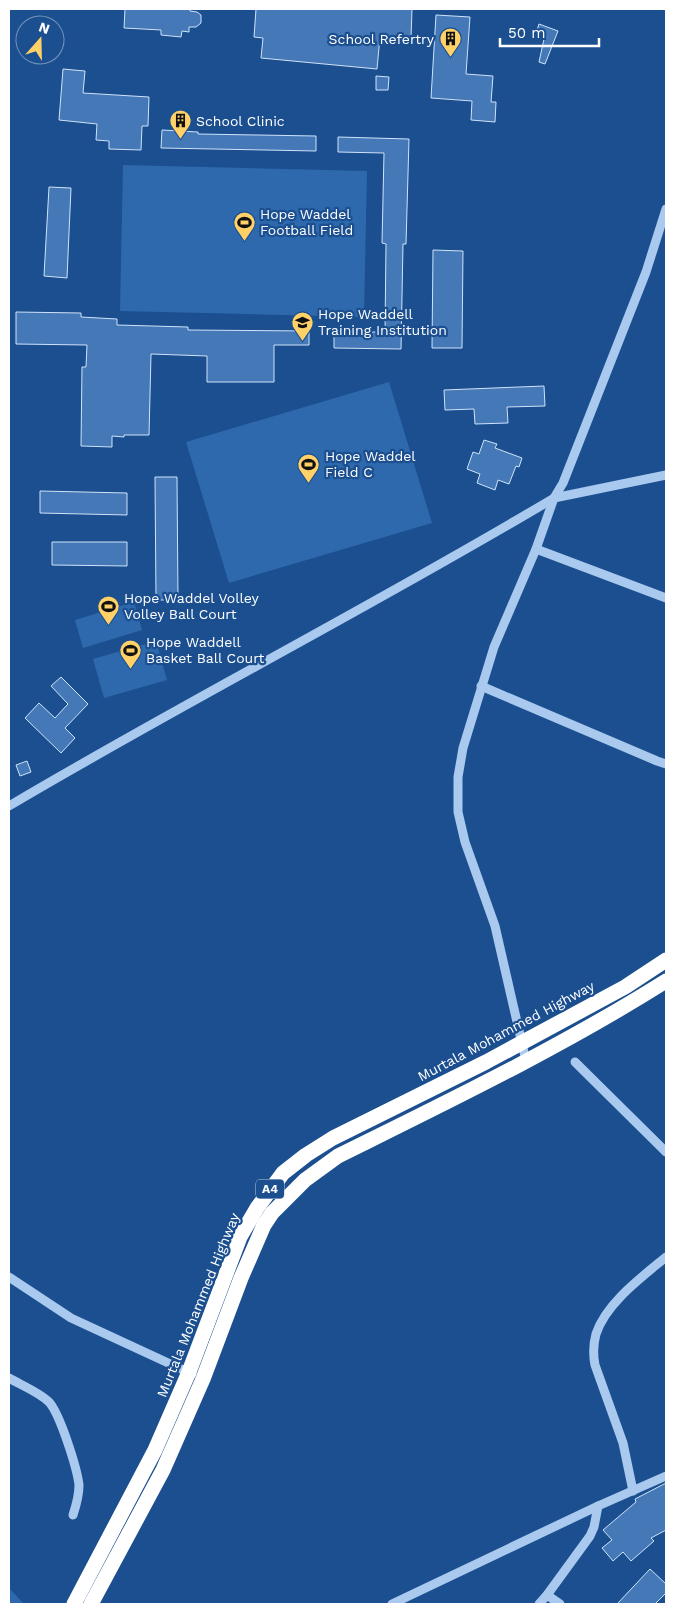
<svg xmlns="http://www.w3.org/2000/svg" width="675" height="1613" font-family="'Work Sans',sans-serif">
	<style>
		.green { fill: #2e69ad }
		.building { fill: #4478b7; stroke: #cfe3fa }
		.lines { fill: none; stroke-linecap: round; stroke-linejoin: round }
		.minor { stroke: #a9c9ee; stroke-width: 9 }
		.highway { stroke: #fff; stroke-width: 15 }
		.labels { text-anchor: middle; stroke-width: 4.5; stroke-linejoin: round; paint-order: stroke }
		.shield { fill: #1b4f8f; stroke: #bbcadd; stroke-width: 1 }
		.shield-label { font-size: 12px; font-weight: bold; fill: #fff }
		.poi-label { font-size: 14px; fill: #fff; stroke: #1b4f8f; text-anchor: start }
		.street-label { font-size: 14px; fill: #fff; stroke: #1b4f8f }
	</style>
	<rect width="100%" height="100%" fill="#1b4f8f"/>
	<g class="green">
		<path d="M123,165L367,171L364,317L120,311Z"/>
		<path d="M389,382L432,523L229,583L186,442Z"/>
		<path d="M134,602L142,630L83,648L75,620Z"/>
		<path d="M156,641L167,680L104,698L93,659Z"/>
		<path d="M9,1588L24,1604H9Z"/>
	</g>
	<g class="building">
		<path d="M125,9H190V11L197,12L201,15V23L196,27H189V32L182,31L181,37L161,35V30L124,28Z"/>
		<path d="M256,9H412L411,38L380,37L377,69L261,58L263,38L254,37Z"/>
		<path d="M436,15L470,17L466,74L493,76L491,102H496L495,122L471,120L472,101L431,98Z"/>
		<path d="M539,24L558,31L545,64L539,62L544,39L535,36Z"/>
		<path d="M63,69L85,71L83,93L149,97L148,126H142L141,150L109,149V141L96,140L97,124L59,120Z"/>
		<path d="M376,76L389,77L388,90H376Z"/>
		<path d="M162,130L198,132V134L316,136V151L161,148Z"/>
		<path d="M338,137L409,139L406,244H403L401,349L334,348V332H385L386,244L382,243L384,153L338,152Z"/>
		<path d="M49,187L71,188L67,278L44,276Z"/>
		<path d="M433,250L463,251L462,348H432Z"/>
		<path d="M16,312L81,313V317L117,319V325L188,327V330L309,331V345H274V382H207V356L151,354L149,435H124V437L112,436V447L81,446L82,367H86L87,345L16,344Z"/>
		<path d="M544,386L545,406L507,407L508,423L475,424L474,409L445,410L444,390Z"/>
		<path d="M484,440L497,444L495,448L522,458L519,467L516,466L509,484L498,480L495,490L477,483L480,474L467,469L473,452L479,454Z"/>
		<path d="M155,477H177L178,600H156Z"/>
		<path d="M40,491L127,493V515L40,513Z"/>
		<path d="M52,542H127V566L52,565Z"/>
		<path d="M61,677L88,704L65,728L75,738L61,753L25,718L39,703L55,718L68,704L51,686Z"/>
		<path d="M27,761L31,772L20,776L16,765Z"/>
		<path d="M666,1483V1530L651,1538L654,1541L631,1561L623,1552L613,1561L602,1548L612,1540L603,1530L636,1502L635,1499Z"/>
		<path d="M650,1569L666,1584V1593L655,1604H617Z"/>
	</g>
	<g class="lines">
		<g class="minor">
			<path d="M536,549L666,598"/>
			<path d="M481,686L657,761L666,764"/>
			<path d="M9,806C188,700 375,605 554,498L563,483L646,272L666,209"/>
			<path d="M526,1061L495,926L465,842L458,812V777L463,748L494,647L536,549L554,498L666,475"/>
			<path d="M575,1062L666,1152"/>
			<path d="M9,1277L71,1318L192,1374"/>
			<path d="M9,1378C21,1385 39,1392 49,1402C60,1414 77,1468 79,1485C79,1496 76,1506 73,1515"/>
			<path d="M633,1491L623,1443L595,1365C593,1355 593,1345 596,1334C606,1303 642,1277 666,1257"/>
			<path d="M547,1595L560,1604"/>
			<path d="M392,1604L598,1506L666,1476"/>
			<path d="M539,1604L547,1595L590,1536L594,1527L598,1506"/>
		</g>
		<g class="highway">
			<path d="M74,1604L155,1450L189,1372L240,1237L257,1208L283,1173L306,1155L333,1138L486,1062L625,987L666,960"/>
			<path d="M91,1604L163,1470L203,1379L241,1278L264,1225L272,1213L305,1180L338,1156C449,1101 561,1047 666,981"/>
		</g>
	</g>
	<defs>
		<symbol id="building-pin" viewBox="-11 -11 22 30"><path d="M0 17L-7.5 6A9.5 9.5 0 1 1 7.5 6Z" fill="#ffd166" stroke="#1b4f8f"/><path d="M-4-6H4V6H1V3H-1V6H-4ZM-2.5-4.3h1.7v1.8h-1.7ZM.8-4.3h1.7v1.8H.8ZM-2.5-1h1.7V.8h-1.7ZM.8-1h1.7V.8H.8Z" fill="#111"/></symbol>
		<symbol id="stadium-pin" viewBox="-11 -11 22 30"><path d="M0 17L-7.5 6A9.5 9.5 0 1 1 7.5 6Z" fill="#ffd166" stroke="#1b4f8f"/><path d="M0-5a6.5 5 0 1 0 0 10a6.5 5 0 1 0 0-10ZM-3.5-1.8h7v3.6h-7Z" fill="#111"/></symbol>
		<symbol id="university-pin" viewBox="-11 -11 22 30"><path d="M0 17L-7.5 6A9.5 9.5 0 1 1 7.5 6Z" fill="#ffd166" stroke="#1b4f8f"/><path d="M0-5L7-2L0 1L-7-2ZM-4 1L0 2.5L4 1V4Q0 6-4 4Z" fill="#111"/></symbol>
	</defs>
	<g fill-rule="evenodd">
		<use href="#building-pin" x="438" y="26" width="25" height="34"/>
		<use href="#building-pin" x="168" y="108" width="25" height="34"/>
		<use href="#stadium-pin" x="232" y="210" width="25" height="34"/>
		<use href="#university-pin" x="290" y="310" width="25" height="34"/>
		<use href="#stadium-pin" x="296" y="452" width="25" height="34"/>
		<use href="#stadium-pin" x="96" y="594" width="25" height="34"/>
		<use href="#stadium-pin" x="118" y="638" width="25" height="34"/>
	</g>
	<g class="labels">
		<rect class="shield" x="256" y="1179.5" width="28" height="19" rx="4"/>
		<g class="shield-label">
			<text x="270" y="1193">A4</text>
		</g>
		<g class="poi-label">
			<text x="434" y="44" text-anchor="end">School Refertry</text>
			<text x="196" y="126">School Clinic</text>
			<text x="260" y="219">Hope Waddel<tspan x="260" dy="16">Football Field</tspan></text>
			<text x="318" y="319">Hope Waddell<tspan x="318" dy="16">Training Institution</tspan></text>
			<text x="325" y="461">Hope Waddel<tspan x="325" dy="16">Field C</tspan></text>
			<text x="124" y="603">Hope Waddel Volley<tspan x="124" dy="16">Volley Ball Court</tspan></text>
			<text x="146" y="647">Hope Waddell<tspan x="146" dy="16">Basket Ball Court</tspan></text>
		</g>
		<g class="street-label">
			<text transform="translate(506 1031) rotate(-28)" y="5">Murtala Mohammed Highway</text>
			<text transform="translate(198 1305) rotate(-68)" y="5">Murtala Mohammed Highway</text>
		</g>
	</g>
	<rect width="675" height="1613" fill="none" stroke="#ffffff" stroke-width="20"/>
	<g transform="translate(40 40) rotate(20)"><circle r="24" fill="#1b4f8f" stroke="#7695bc"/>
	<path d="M0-4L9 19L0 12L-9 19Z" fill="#ffd166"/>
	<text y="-8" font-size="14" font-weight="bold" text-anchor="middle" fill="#ffffff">N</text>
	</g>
	<path d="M500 38v8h99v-8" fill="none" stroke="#ffffff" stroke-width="2.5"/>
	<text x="508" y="38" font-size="15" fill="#ffffff" stroke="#1b4f8f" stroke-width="4" paint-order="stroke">50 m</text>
</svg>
